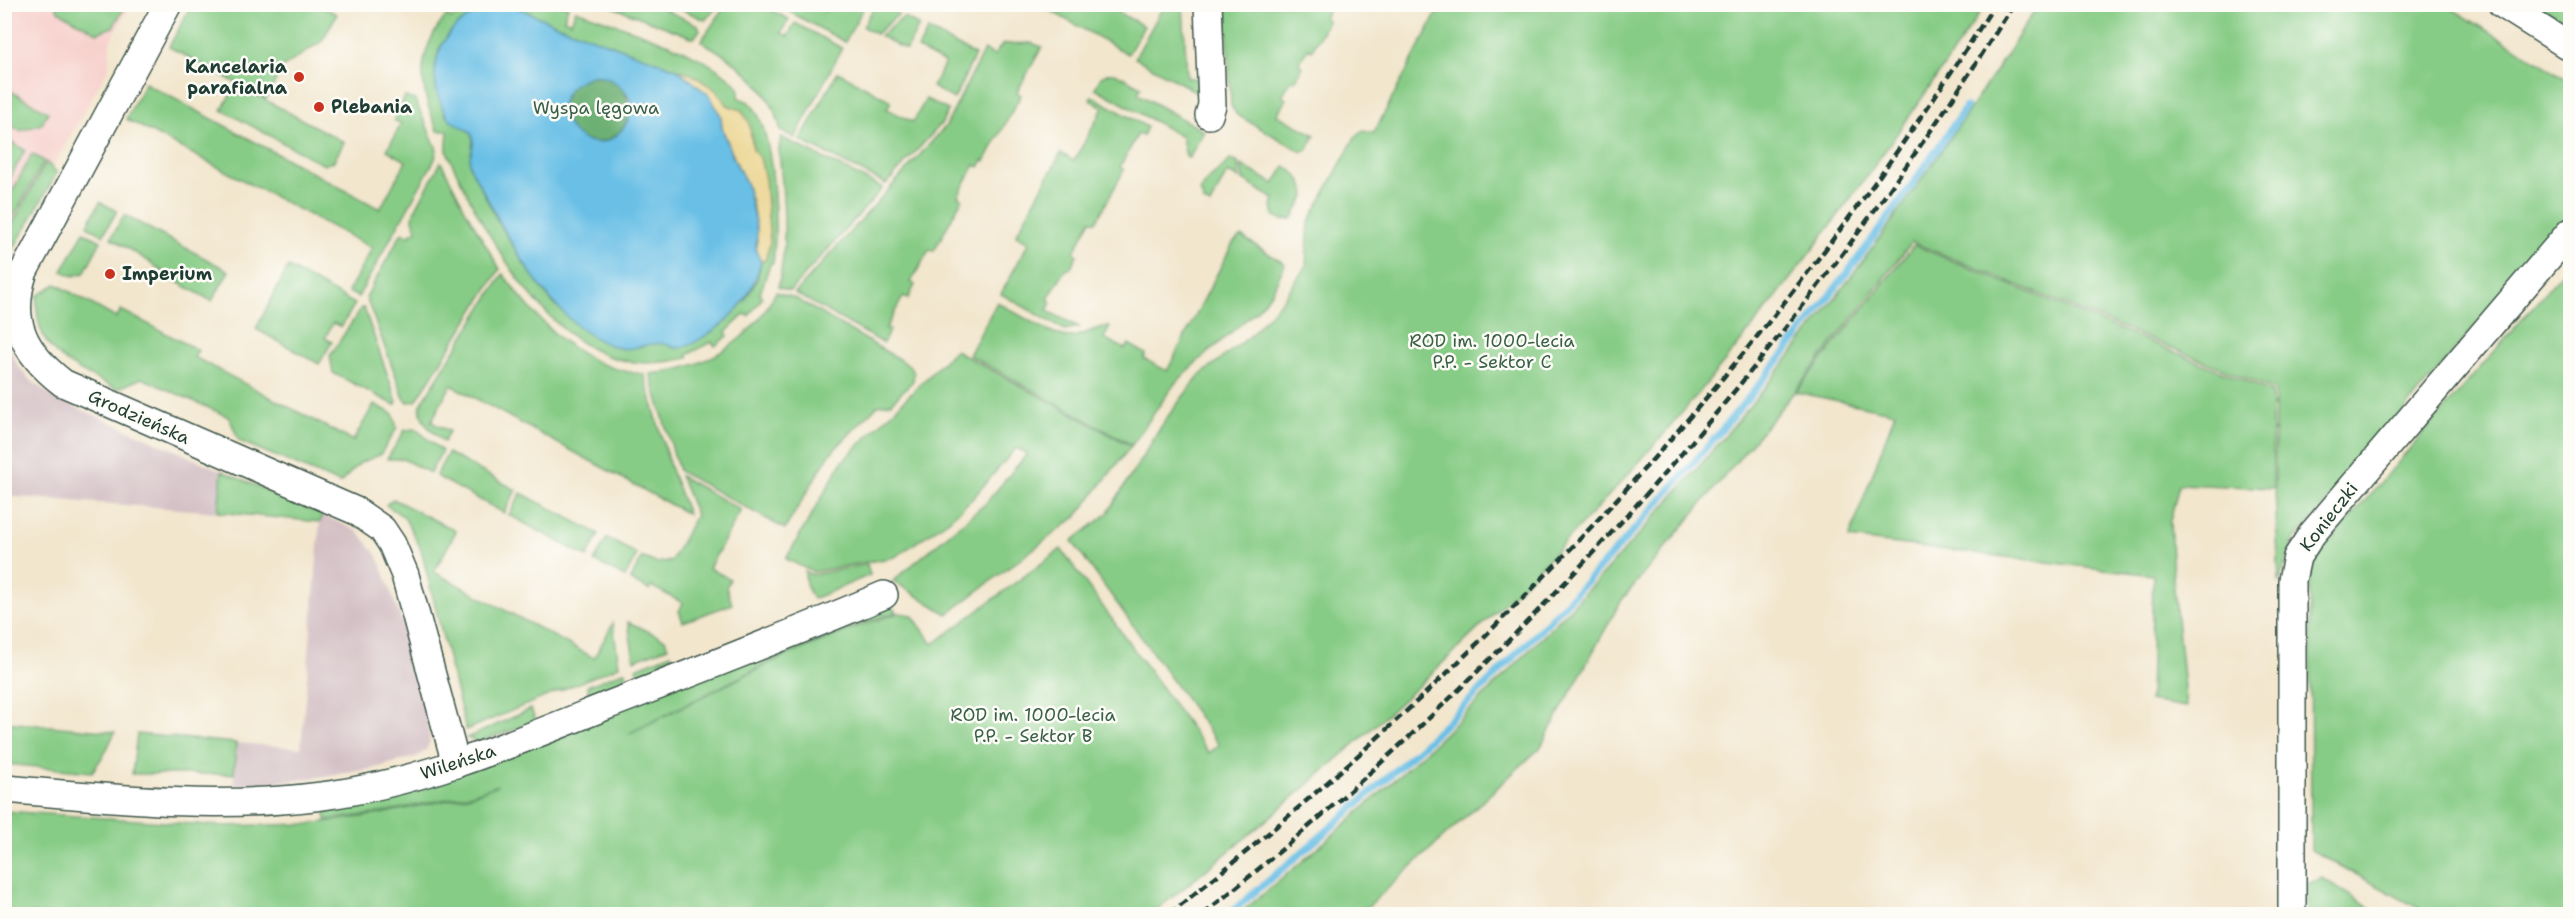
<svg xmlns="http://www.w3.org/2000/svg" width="2575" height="919" font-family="'Shantell Sans',sans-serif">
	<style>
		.built { fill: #f7d0cc }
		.industrial { fill: #d2bec3 }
		.green { fill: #87cc86; stroke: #53845d; stroke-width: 1.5; fill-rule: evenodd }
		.forest { fill: #6db073; stroke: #467654; stroke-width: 1.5 }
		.sand { fill: #eeda9e; stroke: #868c69; stroke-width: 1.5 }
		.water { fill: #69bfe6; stroke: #447e8d; stroke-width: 1.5; fill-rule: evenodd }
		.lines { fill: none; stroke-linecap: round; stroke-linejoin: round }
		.stream { stroke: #69bfe6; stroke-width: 7 }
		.minor-casing { stroke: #3f564b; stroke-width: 30 }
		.minor { stroke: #fff; stroke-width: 27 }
		.rail { stroke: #1f3d34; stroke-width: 4.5; stroke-dasharray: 9 4.5; stroke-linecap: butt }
		.poi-dot { fill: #c8321e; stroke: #fdfcf7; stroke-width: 2 }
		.labels { text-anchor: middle; stroke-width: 5; stroke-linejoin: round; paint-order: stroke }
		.poi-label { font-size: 18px; font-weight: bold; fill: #1f3d34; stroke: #fdfcf7; text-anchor: start }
		.park-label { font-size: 18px; fill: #396148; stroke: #fdfcf7 }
		.street-label { font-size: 18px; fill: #1f3d34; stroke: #fdfcf7 }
	</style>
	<rect width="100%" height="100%" fill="#fdfcf7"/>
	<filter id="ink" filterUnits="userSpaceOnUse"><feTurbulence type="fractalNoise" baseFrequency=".0167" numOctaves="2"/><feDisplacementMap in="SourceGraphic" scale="12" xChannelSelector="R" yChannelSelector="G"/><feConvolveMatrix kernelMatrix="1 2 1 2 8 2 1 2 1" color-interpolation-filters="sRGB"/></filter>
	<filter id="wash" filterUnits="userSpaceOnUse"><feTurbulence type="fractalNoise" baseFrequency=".008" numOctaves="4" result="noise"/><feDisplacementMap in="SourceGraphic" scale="24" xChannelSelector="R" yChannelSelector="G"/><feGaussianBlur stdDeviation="1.35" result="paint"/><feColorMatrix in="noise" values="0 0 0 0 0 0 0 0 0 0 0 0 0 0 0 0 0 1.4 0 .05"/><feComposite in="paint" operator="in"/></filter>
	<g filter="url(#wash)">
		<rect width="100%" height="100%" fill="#f2e6cd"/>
		<path class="built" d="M5,5H130L110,42L108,69L5,250Z"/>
		<g class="industrial">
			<path d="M4,336L18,366L29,379L46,392L62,401L222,471L218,512L5,496Z"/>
			<path d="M323,515L357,531L378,556L402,622L425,706L430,741L426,750L418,756L371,769L290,781L234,785L236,743L301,748L320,522Z"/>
		</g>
		<g class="green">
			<path d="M192,4L319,5L337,14L322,41L282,68L266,99L169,47Z"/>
			<path d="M56,5V4L126,5L113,27L97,33L58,11Z"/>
			<path d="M460,5H561L568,7L564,19L571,22L576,10C624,28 704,50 739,87V98C743,100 747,100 751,104C775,132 778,227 773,263L770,264L760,294L762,298L749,316L745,314L726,332L728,336L715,346L712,342L688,354V358C655,365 625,366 594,350C538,322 486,235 460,179C456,170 449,159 447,150C446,144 448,137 448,131H438C418,87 415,53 447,15L451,19L456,14L453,9ZM486,8H518L557,25L679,70L716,90L727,105L741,110L752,136L753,150L765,179L769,232L766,259L761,262L757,280L744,302L675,348L666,344L586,331L552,302L524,264L496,218L470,166L473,139L470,132L446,116L438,91L435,69L439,49L451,31L473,13Z"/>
			<path d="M608,5H655L698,25L700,30L694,38Z"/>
			<path d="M672,5H719L705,20Z"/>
			<path d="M726,5H761L789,19L781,33L788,36L795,23L842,48L795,138L781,131C772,88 737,61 701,41Z"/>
			<path d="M777,5H813L825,11L829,5H865L845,42Z"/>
			<path d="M875,5H881L899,14L876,34L863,27Z"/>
			<path d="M1040,5H1112V9L1144,26L1128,54Z"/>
			<path d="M1164,5H1183L1187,78H1203L1202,95L1135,58Z"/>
			<path d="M1226,5H1331L1324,18L1328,21L1312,50L1308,48L1299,64L1303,67L1295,81L1291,80L1282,96L1286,99L1277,115L1315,135L1308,149L1302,152L1237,115L1231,106Z"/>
			<path d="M1441,5H1985C1875,171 1757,332 1623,480C1478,638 1319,782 1151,914H5L4,811L223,826L310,824L375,815L472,795L498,785L472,794L374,814L326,820L325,812L400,796L399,791L889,604L897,612L855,625L778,658L628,734L778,659L856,627L899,613L912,615L933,644L1061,549L1209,753L1219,745L1072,541L1107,514L1166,419L1198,377L1250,336L1284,298L1306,266L1309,222L1355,137L1363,131L1374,133Z"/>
			<path d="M2038,5H2446L2570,81V214L2293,542L2279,583L2275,488V390L1912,242L1795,391L1621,601L1540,748L1360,914H1239C1501,701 1734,450 1926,173C1964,118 2003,62 2038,5Z"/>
			<path d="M2530,5H2570V30Z"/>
			<path d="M904,17L919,26L906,50L880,36Z"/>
			<path d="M928,30L975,55L954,99L932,87L945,63L918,49Z"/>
			<path d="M1031,43L1042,47L1017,92L1021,95L985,161L983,160L979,167L975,165L958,196L962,199L934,251L929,250L911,282L915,285L908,299L903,297L886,328L890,330L883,343L795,293L946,126L984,50L994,55L1003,44Z"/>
			<path d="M838,72L891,101L887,109L913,122L926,99L948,110L942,123L886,184L800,140Z"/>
			<path d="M1109,73H1115L1141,87L1138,94L1204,131L1189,158L1186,157L1182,137L1095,88L1101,77Z"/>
			<path d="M145,83L380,209L406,161L387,150L401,124L394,120L405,97L415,100L437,149L435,159L358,297L348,292L372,248L126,119Z"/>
			<path d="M236,84L344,142L334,161L324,165L222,110Z"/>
			<path d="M5,88L48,112L42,124L20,131L5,123V100L8,94Z"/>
			<path d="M1092,96L1147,127L1143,136L1138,134L1120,167L1124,170L1096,222L1091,220L1074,252L1077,255L1070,269L1066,268L1048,299L1051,302L1047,311L1079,327L1065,330L1001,294L1029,242L1016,235L1061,153L1074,161L1103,108L1090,100Z"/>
			<path d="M781,137L883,188L790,291L778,287C789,241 783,195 779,149Z"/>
			<path d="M5,139L25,150L5,188V138Z"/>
			<path d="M32,154L44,161L5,232V205Z"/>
			<path d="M1231,159L1238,163L1239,178L1227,173L1210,205L1204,202L1200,191L1207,181Z"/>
			<path d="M46,162L57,173L9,257L5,271V238Z"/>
			<path d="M441,162L467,213L500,269L416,401L408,402L404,398L366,297L401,234L404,233L407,236L417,230L413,219L414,212Z"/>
			<path d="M1241,165L1274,184L1285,166C1297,174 1304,181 1305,196L1292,219L1281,220L1274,215L1272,206L1274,199L1243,180Z"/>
			<path d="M100,202L117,211L103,235L87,226Z"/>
			<path d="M124,215L229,271L212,301L170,278L150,262L111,238Z"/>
			<path d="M84,232L101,241L84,273L73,276L62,271Z"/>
			<path d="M1241,236L1285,264L1272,292L1256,311L1189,369L1170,390L1132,445L969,355L997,302C1013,311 1054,337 1069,337C1084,337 1096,325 1110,327L1104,338L1125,349L1129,344L1146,354L1144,359L1167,371L1233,243Z"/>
			<path d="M1914,245L2272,392L2273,488L2179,484L2170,521L2173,578L2186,707L2150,701L2153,575L1849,538L1895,413L1796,392Z"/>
			<path d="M2570,264V914H2429L2311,850L2310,574L2325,547Z"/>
			<path d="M288,267L355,304L341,327L333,323L325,338L332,342L319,364L256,329Z"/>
			<path d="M503,274C539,323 580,369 644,374L670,467L688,514L451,385L431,422L449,431L444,442C432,431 418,421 421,404Z"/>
			<path d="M56,284L116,318L121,310L198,350L194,357L353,441L374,404L393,414L397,428L380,455L360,463L340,483L239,441L229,417L142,378L117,389C72,367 33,353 37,296Z"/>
			<path d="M776,292L795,298L909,365L914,373L913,381L891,403L878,405L829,455L785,529L679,471L650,374C705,369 751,342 776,292Z"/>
			<path d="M361,308H364L397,402L395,405L333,373L330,356Z"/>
			<path d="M955,350L1131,446L1076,517L947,614L893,581L985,504L1027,454L1016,448L973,498L949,520L895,557L813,572L786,559L842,462Z"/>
			<path d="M416,429L442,451L430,473L403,459H387L405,430Z"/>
			<path d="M448,453L516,490L504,513L436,476Z"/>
			<path d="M222,471L323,515L320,522L218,512Z"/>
			<path d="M680,476L741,510L709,568L730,579L726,587L732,604L683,622L679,611L683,603L651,586L649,590L630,580L642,557L656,563L671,561L696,515Z"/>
			<path d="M521,493L599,534L587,557L509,515Z"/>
			<path d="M393,499L456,531L434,572L594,658L613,623L619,666L466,730L421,549L404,517L386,505Z"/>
			<path d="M607,538L637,554L625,577L594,561Z"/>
			<path d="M867,564L870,575L813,599L806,585L805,571L812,575Z"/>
			<path d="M628,622L665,639L668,647L634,660Z"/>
			<path d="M671,654L674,660L672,667L645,679L639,676L636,668Z"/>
			<path d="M625,671L626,679L623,687L592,699L587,686Z"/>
			<path d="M531,709L536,722L478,742L467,738Z"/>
			<path d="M4,722H5L115,732L105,753L92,772L5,764Z"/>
			<path d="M137,734L236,743L234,774H132Z"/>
			<path d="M2322,878L2379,914H2307V884Z"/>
		</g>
		<circle class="forest" cx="596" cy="109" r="33"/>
		<path class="sand" d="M677,69L691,74L716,90L727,105L741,110L749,122L753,150L760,158L765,179L770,242L766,259L761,262L756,251L757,241L752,201L722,128C720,98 698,89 677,69Z"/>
		<path class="water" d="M507,6L518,8L557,25L669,66L677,69L709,95L721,116L722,128L732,155L747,185L757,231L756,251L761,262C752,296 733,321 702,338C696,342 685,349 677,348C673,348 668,345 664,344C648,341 632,353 615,347C558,329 513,249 487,198C482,188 474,177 470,166C467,156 475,149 473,139C471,126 453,127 447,116C416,64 448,9 507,6ZM595,75C617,79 641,97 627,122C593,181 521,95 595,75Z"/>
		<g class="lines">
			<path class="stream" d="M1229,914C1299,855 1369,796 1436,733C1635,544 1812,334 1966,107"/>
		</g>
	</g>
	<g filter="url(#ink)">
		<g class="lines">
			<defs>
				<g id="minor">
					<path d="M168,4L24,271C7,321 24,353 63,383L356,511L382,529L392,544L405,575L456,764"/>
					<path d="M1208,4L1212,105L1209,115"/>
					<path d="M2502,4L2570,47"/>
					<path d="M4,789C112,798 213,810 322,796C421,783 514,743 606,706C699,670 793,634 884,595"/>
					<path d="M2292,914V580L2297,557L2312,534L2570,232"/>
				</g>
			</defs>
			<use href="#minor" class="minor-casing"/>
			<use href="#minor" class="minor"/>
			<g class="rail">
				<path d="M1169,914C1492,660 1776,353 1995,4"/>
				<path d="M1203,914C1522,661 1797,349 2014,4"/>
			</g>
		</g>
	</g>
	<g class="poi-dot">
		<circle cx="299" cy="77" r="6"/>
		<circle cx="319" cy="107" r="6"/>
		<circle cx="110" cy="274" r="6"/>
	</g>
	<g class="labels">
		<g class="poi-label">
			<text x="287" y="73" text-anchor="end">Kancelaria<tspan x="287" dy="21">parafialna</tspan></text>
			<text x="331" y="113">Plebania</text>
			<text x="122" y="280">Imperium</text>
		</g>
		<g class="park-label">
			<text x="596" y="114">Wyspa lęgowa</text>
			<text x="1492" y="347">ROD im. 1000-lecia<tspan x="1492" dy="21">P.P. - Sektor C</tspan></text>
			<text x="1033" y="721">ROD im. 1000-lecia<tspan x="1033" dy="21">P.P. - Sektor B</tspan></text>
		</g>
		<g class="street-label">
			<text transform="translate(139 417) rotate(24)" y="6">Grodzieńska</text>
			<text transform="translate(2329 517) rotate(-52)" y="6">Konieczki</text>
			<text transform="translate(458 762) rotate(-18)" y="6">Wileńska</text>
		</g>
	</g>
	<rect width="2575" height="919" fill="none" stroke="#fdfcf7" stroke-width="24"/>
</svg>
